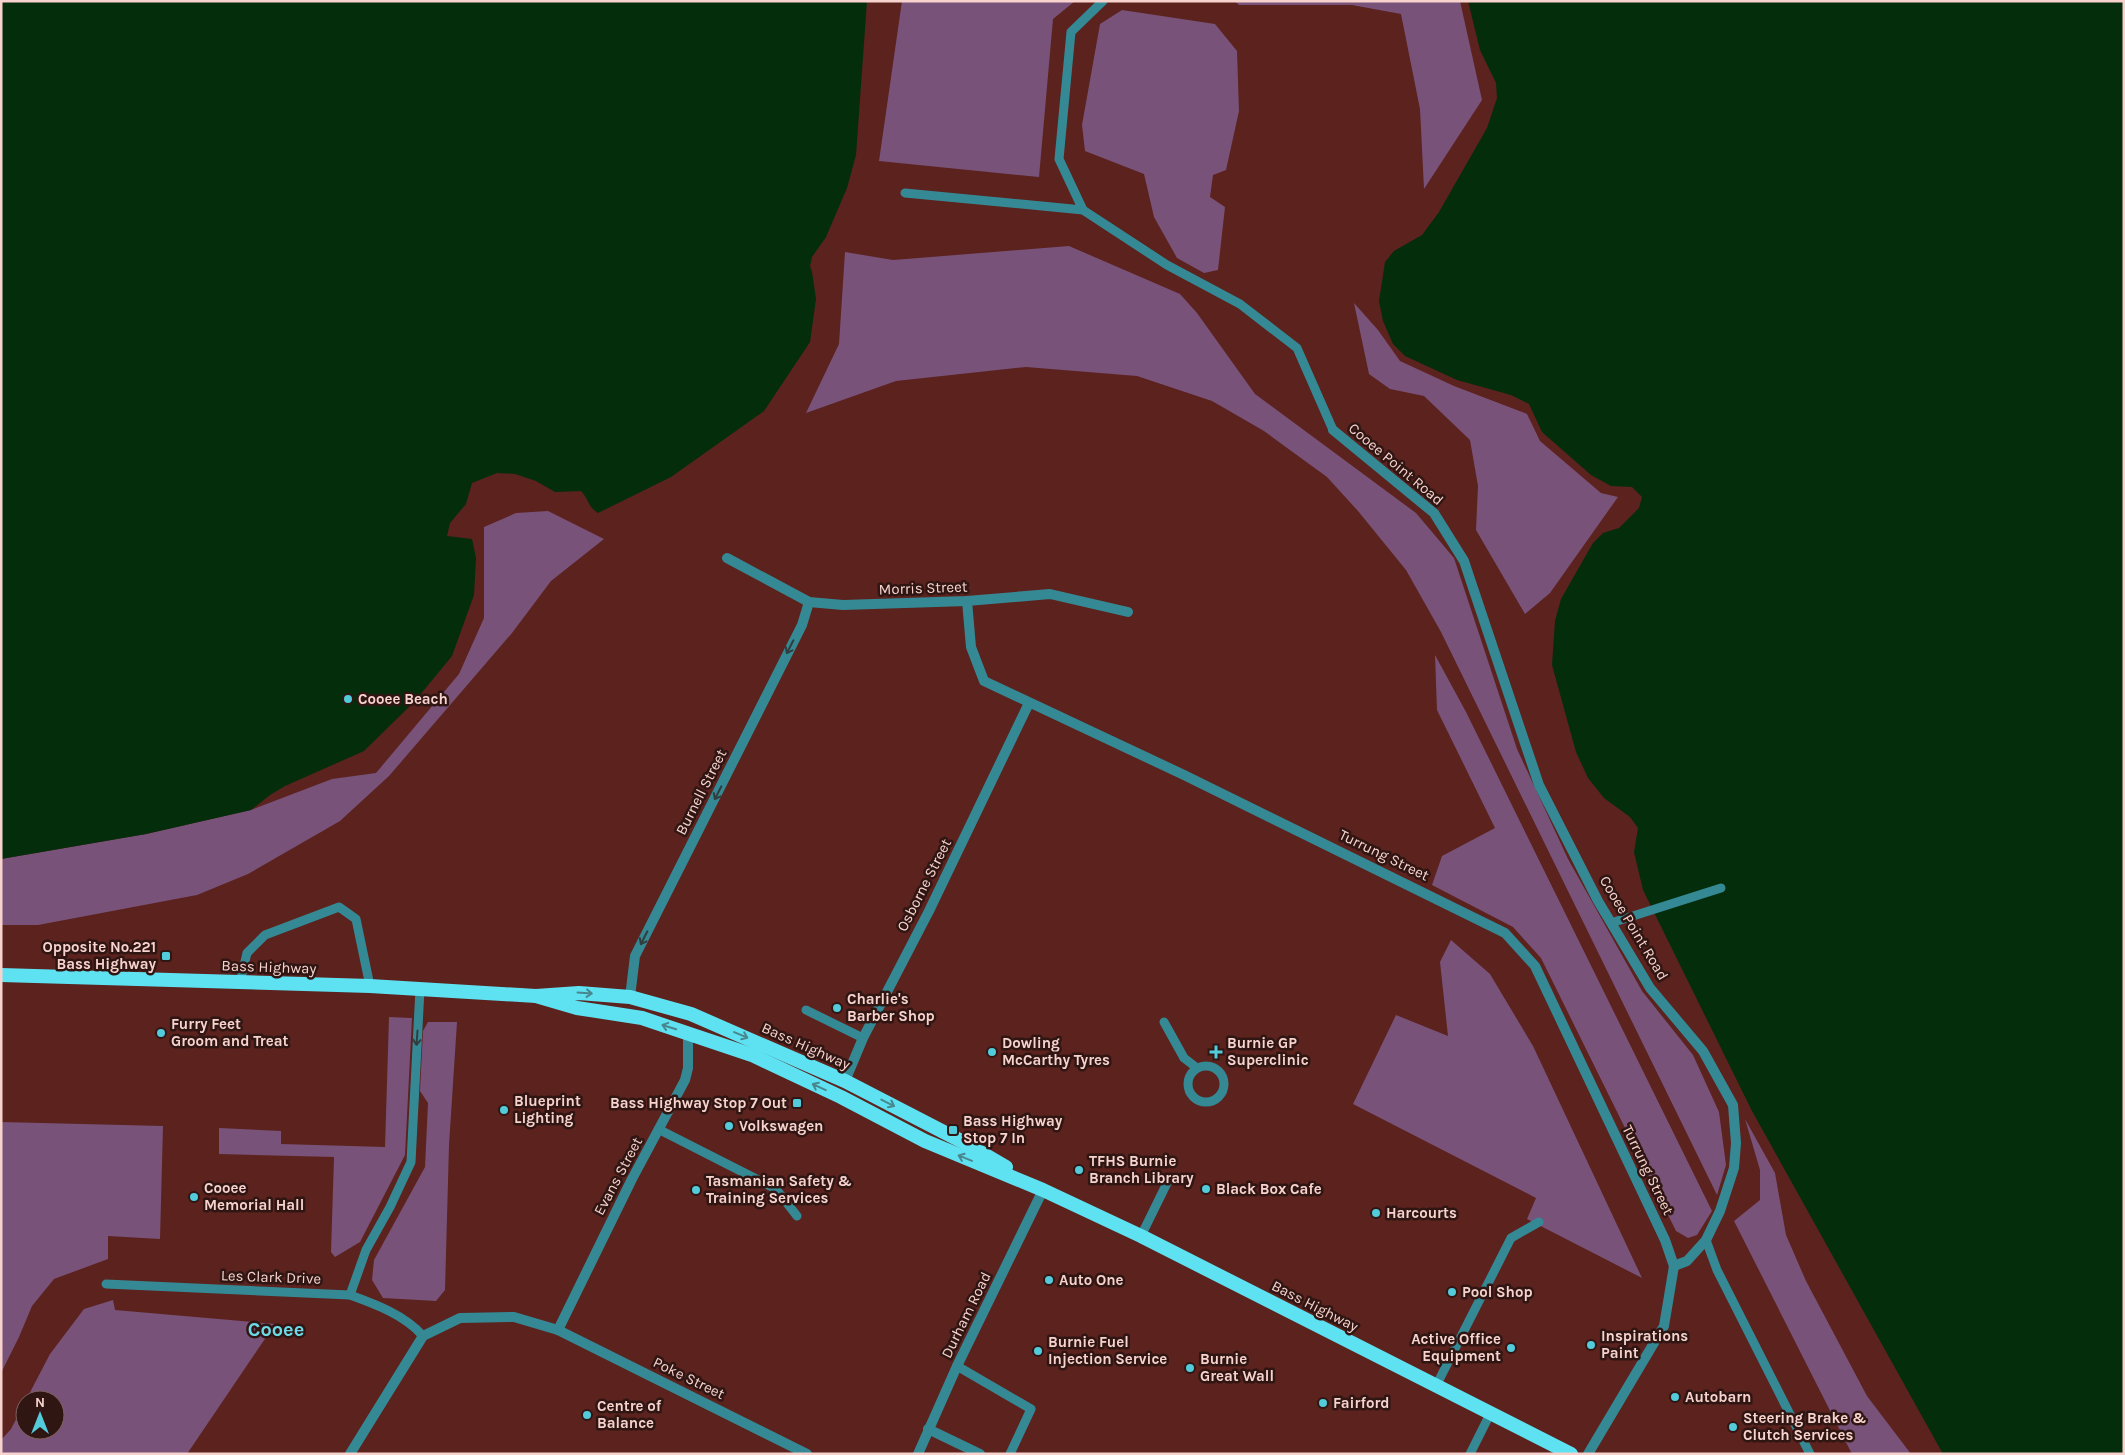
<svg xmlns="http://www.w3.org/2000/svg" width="2125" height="1455" font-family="Karla,sans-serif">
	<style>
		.green { fill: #795279 }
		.water { fill: #042d0c }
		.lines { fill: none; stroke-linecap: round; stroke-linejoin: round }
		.service { stroke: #358994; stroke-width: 9 }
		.minor { stroke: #358994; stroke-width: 10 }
		.trunk { stroke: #5ee2f2; stroke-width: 14 }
		.oneway { stroke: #313e40 }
		.oneway2 { stroke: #49868e }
		.poi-dot { fill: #53cbda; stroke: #2f1613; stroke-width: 2 }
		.labels { text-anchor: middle; stroke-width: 5; stroke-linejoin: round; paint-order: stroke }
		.street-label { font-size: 15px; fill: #f8d3ce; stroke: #2f1613 }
		.poi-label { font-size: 15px; font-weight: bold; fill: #f8d3ce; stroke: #2f1613; text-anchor: start }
		.district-label { font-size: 20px; font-weight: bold; fill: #6ed9e7; stroke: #2f1613 }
	</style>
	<rect width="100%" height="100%" fill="#5b221e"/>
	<g class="green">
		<path d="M902,1H1075L1053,19L1039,177L879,161Z"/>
		<path d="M1235,1H1460L1482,100L1424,189L1420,109L1401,14L1352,5H1239Z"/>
		<path d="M1122,10L1215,24L1237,51L1239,111L1226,170L1213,175L1210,197L1225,207L1218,270L1204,273L1177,258L1154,217L1144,174L1085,151L1082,125L1100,24Z"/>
		<path d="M1069,246L1180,294L1197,313L1255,394L1416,513L1454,558L1517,749L1568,859L1642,991L1693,1055L1719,1112L1726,1165L1717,1195L1441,632L1406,570L1358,511L1327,477L1264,431L1212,401L1137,376L1026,367L896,381L806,413L839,344L845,252L893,260Z"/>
		<path d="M1354,303L1378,330L1400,361L1454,386L1527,414L1540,441L1601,493L1618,497L1550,593L1525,614L1476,530L1478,486L1470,440L1424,396L1390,389L1369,374Z"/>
		<path d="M548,511L604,539L551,581L512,633L389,776L340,821L248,874L197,895L38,925H1V859L146,834L251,810L332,779L376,773L459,674L484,618V527L516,513Z"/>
		<path d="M1435,655L1466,712L1712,1211L1697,1235L1688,1238L1676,1231L1541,958L1513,927L1432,885L1442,856L1495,828L1437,710Z"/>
		<path d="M1451,940L1490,974L1533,1046L1642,1278L1527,1219L1536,1198L1353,1104L1396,1015L1448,1036L1440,962Z"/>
		<path d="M389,1017L412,1018L405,1155L360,1242L335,1257L331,1252L334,1157L219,1154V1128L281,1131V1144L385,1147Z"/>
		<path d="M428,1022H457L449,1145L445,1290L436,1301L383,1298L372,1280L374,1260L425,1167L428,1103L420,1091L423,1031Z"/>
		<path d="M1745,1119L1775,1173L1786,1235L1806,1281L1867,1396L1911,1454H1852L1734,1221L1760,1200V1170Z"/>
		<path d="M1,1122L163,1126L160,1239L108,1236V1259L54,1279L32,1306L19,1337L1,1373Z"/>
		<path d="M113,1300L115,1310L275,1324L187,1454H1V1440L11,1429L25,1402V1430H55V1400H26L50,1354L84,1309Z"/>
	</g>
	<g class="water">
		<path d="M1,1H867L856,155L847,188L826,237L812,257L810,266L812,272L816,299L810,342L764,411L671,477L598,513C588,507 588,498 581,491L555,492L536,481L515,474L497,473L472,483L466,504L450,523L447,536L472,539L476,558L474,595L452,656L415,701L364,751L285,786L270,795L251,810L146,834L1,859Z"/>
		<path d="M1468,1H2124V1454H1943L1752,1111L1643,890L1634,852L1638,828L1630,817L1604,798L1588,778L1576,752L1552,665L1555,621L1561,599L1593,543L1603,533L1619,528L1639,508L1642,497L1632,487L1611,486L1591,475L1542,432L1529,404L1511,395L1457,380L1405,356L1393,344L1383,321L1379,301L1385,262L1394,251L1422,235L1439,212L1487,128L1497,98L1496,83L1480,50Z"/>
	</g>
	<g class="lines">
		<g class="service">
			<path d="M905,193L1083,210L1167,265L1240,304L1297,348L1333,430"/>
			<path d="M1083,210L1059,159L1071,32L1103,1"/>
			<path d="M1611,923L1721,888"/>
			<path d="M240,982L247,953L265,935L339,907L356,919L370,986"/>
			<path d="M806,1010L863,1038"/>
			<path d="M1164,1022L1184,1058L1197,1068"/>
			<circle cx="1206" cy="1084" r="18"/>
			<path d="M660,1130L776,1189L797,1216"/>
			<path d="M1141,1236L1168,1181"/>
			<path d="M1706,1240L1717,1270L1810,1454"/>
			<path d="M106,1284L350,1295C375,1304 405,1315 423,1336"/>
			<path d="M350,1295L366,1250L390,1207L411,1162L420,989"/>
			<path d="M957,1366L1031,1409L1010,1454"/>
			<path d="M1436,1386L1511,1238L1539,1222"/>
			<path d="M1470,1454L1490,1414"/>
		</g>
		<g class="minor">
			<path d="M1333,430L1434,513L1464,561L1539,785L1598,901L1650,988L1703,1051L1733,1105L1736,1143L1734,1168L1720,1211L1706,1240L1687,1261L1674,1266L1664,1326L1588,1454"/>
			<path d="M727,558L809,602L843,605L967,601L1050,594L1128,612"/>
			<path d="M967,601L971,647L984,681L1184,775L1505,933L1535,966L1665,1240L1674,1266"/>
			<path d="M630,997L635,956L802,625L809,602"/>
			<path d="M845,1081L863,1038L929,911L1029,703"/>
			<path d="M558,1330L632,1179L685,1080L688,1068V1033"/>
			<path d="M928,1429L980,1454"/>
			<path d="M350,1454L423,1336L460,1318L514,1317L558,1330L807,1454"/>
			<path d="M918,1454L957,1366L1043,1190"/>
		</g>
		<g class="trunk">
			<path d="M1,975L370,986L536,996L579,993L630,997L691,1014L845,1081L965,1143L1006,1167"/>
			<path d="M536,996L577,1008L642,1018L752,1055L841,1097L925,1141L1043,1190L1141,1236L1571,1454"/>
		</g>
	</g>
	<defs><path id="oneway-shaft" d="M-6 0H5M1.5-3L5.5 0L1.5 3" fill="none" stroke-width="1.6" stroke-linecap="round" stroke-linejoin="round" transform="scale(1.25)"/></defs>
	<g class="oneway">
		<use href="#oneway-shaft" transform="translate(790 647) rotate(117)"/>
		<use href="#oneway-shaft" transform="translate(718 793) rotate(117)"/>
		<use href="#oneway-shaft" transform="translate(644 938) rotate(117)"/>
		<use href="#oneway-shaft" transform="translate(417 1038) rotate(94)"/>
	</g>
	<g class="oneway2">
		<use href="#oneway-shaft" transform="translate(585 993) rotate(4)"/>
		<use href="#oneway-shaft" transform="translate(669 1027) rotate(-163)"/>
		<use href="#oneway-shaft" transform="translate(741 1035) rotate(23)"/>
		<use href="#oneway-shaft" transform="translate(819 1087) rotate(-155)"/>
		<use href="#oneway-shaft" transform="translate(888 1103) rotate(27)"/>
		<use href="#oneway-shaft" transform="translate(965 1158) rotate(-158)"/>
	</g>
	<g class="poi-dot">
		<circle cx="348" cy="699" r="5"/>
		<rect x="161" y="951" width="10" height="10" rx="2.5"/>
		<circle cx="837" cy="1008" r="5"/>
		<circle cx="161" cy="1033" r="5"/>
		<circle cx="992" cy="1052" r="5"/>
		<path d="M1213.5 1044.5h5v5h5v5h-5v5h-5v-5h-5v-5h5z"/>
		<rect x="792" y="1098" width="10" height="10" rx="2.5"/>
		<circle cx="504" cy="1110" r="5"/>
		<circle cx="729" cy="1126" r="5"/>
		<rect x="948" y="1125" width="10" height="10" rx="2.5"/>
		<circle cx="1079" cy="1170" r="5"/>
		<circle cx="1206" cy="1189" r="5"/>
		<circle cx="696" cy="1190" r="5"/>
		<circle cx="194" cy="1197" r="5"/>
		<circle cx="1376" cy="1213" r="5"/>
		<circle cx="1049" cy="1280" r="5"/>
		<circle cx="1452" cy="1292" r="5"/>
		<circle cx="1591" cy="1345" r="5"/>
		<circle cx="1511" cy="1348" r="5"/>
		<circle cx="1038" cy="1351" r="5"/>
		<circle cx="1190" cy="1368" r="5"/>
		<circle cx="1675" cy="1397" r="5"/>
		<circle cx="1323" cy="1403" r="5"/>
		<circle cx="587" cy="1415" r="5"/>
		<circle cx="1733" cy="1427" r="5"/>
	</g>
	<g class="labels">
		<g class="street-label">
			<text transform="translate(1396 464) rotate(40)" y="5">Cooee Point Road</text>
			<text transform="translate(923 588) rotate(-2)" y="5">Morris Street</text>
			<text transform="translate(701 792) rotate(-63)" y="5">Burnell Street</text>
			<text transform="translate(1384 855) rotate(26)" y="5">Turrung Street</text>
			<text transform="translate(924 885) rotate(-63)" y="5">Osborne Street</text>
			<text transform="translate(1634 928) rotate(59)" y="5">Cooee Point Road</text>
			<text transform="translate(269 967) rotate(2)" y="5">Bass Highway</text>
			<text transform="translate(806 1046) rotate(24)" y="5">Bass Highway</text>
			<text transform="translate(1648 1170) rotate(64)" y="5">Turrung Street</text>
			<text transform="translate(618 1176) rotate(-62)" y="5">Evans Street</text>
			<text transform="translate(271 1277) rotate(2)" y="5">Les Clark Drive</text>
			<text transform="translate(1315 1306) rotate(27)" y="5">Bass Highway</text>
			<text transform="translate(966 1315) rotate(-64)" y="5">Durham Road</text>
			<text transform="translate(689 1378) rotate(26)" y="5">Poke Street</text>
		</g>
		<g class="poi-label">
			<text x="358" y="704">Cooee Beach</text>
			<text x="156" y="952" text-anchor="end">Opposite No.221<tspan x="156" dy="17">Bass Highway</tspan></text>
			<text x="847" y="1004">Charlie's<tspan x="847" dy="17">Barber Shop</tspan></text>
			<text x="171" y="1029">Furry Feet<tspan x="171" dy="17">Groom and Treat</tspan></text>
			<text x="1002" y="1048">Dowling<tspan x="1002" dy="17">McCarthy Tyres</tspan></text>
			<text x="1227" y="1048">Burnie GP<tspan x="1227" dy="17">Superclinic</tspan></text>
			<text x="514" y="1106">Blueprint<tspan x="514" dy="17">Lighting</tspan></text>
			<text x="787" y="1108" text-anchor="end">Bass Highway Stop 7 Out</text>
			<text x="963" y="1126">Bass Highway<tspan x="963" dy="17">Stop 7 In</tspan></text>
			<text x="739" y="1131">Volkswagen</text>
			<text x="1089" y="1166">TFHS Burnie<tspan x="1089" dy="17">Branch Library</tspan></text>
			<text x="706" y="1186">Tasmanian Safety &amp;<tspan x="706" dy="17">Training Services</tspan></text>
			<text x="204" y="1193">Cooee<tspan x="204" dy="17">Memorial Hall</tspan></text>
			<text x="1216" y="1194">Black Box Cafe</text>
			<text x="1386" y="1218">Harcourts</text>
			<text x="1059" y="1285">Auto One</text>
			<text x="1462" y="1297">Pool Shop</text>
			<text x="1601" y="1341">Inspirations<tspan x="1601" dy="17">Paint</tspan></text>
			<text x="1501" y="1344" text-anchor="end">Active Office<tspan x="1501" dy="17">Equipment</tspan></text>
			<text x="1048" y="1347">Burnie Fuel<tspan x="1048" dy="17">Injection Service</tspan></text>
			<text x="1200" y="1364">Burnie<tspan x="1200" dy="17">Great Wall</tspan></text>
			<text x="1685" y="1402">Autobarn</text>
			<text x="1333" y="1408">Fairford</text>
			<text x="597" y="1411">Centre of<tspan x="597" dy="17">Balance</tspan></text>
			<text x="1743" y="1423">Steering Brake &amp;<tspan x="1743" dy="17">Clutch Services</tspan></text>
		</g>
		<g class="district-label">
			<text x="276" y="1336">Cooee</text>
		</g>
	</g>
	<rect width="2125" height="1455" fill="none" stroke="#f8d3ce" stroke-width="5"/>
	<g transform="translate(40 1415)"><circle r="24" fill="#2f1613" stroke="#7f625e"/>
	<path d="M0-4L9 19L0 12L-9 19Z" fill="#53cbda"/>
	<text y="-8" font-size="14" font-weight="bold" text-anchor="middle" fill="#f8d3ce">N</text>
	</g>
</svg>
